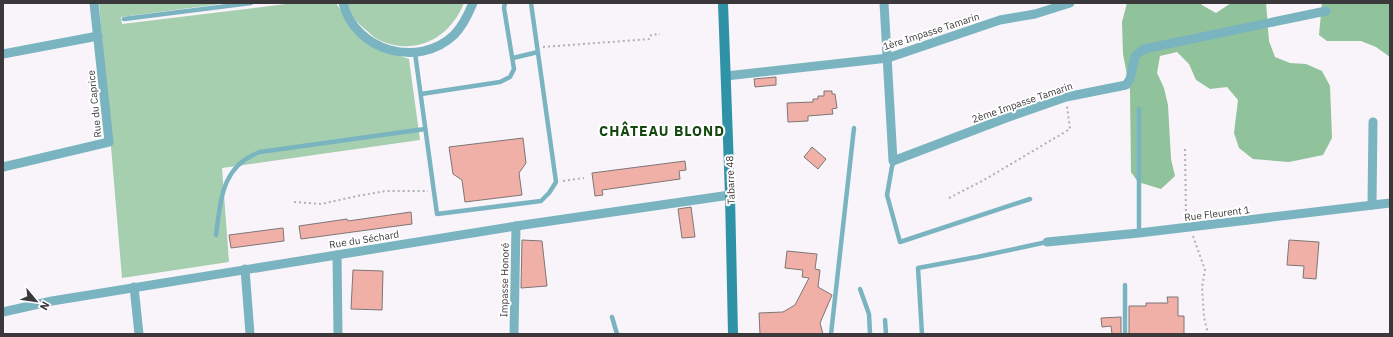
<svg xmlns="http://www.w3.org/2000/svg" width="1393" height="337" font-family="'IBM Plex Sans',sans-serif">
	<style>
		.green { fill: #a5cfae }
		.forest { fill: #90c29b }
		.building { fill: #f0b0a8; stroke: #7d7676 }
		.lines { fill: none; stroke-linecap: round; stroke-linejoin: round }
		.path { stroke: #b2aeb2; stroke-width: 2; stroke-dasharray: 2 3; stroke-linecap: butt }
		.lane { stroke: #7bb4c1; stroke-width: 4.5 }
		.street { stroke: #7bb4c1; stroke-width: 9 }
		.secondary { stroke: #2f92a6; stroke-width: 10 }
		.labels { text-anchor: middle; stroke-width: 4; stroke-linejoin: round; paint-order: stroke }
		.street-label { font-size: 10px; fill: #3a383a; stroke: #fff }
		.district-label { font-size: 14px; font-weight: bold; letter-spacing: 1px; fill: #154710; stroke: #fff }
	</style>
	<rect width="100%" height="100%" fill="#f9f4f9"/>
	<g class="green">
		<path d="M99,3H228L121,17L122,24L294,3H336L352,26L376,48L409,59L420,140L222,168L229,262L122,278Z"/>
		<path d="M347,3H464C450,38 415,57 379,40C374,38 370,33 366,30C357,23 350,15 347,3Z"/>
	</g>
	<g class="forest">
		<path d="M1127,3H1201L1202,5L1216,13L1231,3H1266L1269,41L1275,57L1290,63L1306,64L1322,71L1330,86L1332,138L1323,155L1289,162L1253,159L1239,148L1234,133L1238,100L1227,87L1210,89L1196,80L1189,64L1177,52L1160,56L1157,73L1164,88L1168,105L1171,159L1175,176L1161,189L1138,182L1131,172L1130,90L1123,54L1122,22Z"/>
		<path d="M1322,3H1390V57L1376,47L1361,41H1327L1319,35Z"/>
	</g>
	<g class="building">
		<path d="M776,77V85L755,87L754,79Z"/>
		<path d="M824,91H832V94H835L837,108L832,109L833,114L808,116V121L788,122L787,103L813,102V99H818V96H824Z"/>
		<path d="M523,138L526,163L519,173L522,195L465,202L462,180L453,174L449,147Z"/>
		<path d="M812,147L826,159L818,169L804,157Z"/>
		<path d="M685,161L686,170L679,171L680,179L602,190L603,195L595,196L592,173Z"/>
		<path d="M691,207L695,237L682,238L678,209Z"/>
		<path d="M411,212L412,224L301,239L299,226L347,219L348,221Z"/>
		<path d="M283,228L284,241L231,248L229,235Z"/>
		<path d="M522,240L542,241L547,286L521,288Z"/>
		<path d="M1289,240L1319,242L1316,279L1303,278L1304,266L1287,265Z"/>
		<path d="M787,251L817,254L815,269L820,270L818,287L832,295L820,323L823,334H760L759,313L783,312L795,305L809,278L802,277L803,270L785,268Z"/>
		<path d="M353,270L383,271L382,310L351,309Z"/>
		<path d="M1167,297H1178V316H1184V334H1129V306H1146V303H1168Z"/>
		<path d="M1121,317V334H1112L1111,326L1102,327L1101,318Z"/>
	</g>
	<g class="lines">
		<g class="path">
			<path d="M543,47L650,39L651,35L660,34"/>
			<path d="M1185,149L1186,214L1188,219"/>
			<path d="M563,181L584,178"/>
			<path d="M949,198L984,180L1070,129L1067,106"/>
			<path d="M294,202L321,204L357,196L386,191H428"/>
			<path d="M1193,236L1205,270L1202,287L1204,317L1208,334"/>
		</g>
		<g class="lane">
			<path d="M124,19L251,3"/>
			<path d="M415,53L437,214L541,201L549,193L556,182L531,3"/>
			<path d="M513,58L538,52"/>
			<path d="M421,94L500,82L510,77L514,69L504,8L505,3"/>
			<path d="M1139,109V233"/>
			<path d="M893,161L887,195L900,242L1030,199"/>
			<path d="M216,235C221,200 221,166 260,152L425,129"/>
			<path d="M1125,285V334"/>
			<path d="M860,289L869,314L870,334"/>
			<path d="M612,317L617,334"/>
			<path d="M885,320L886,334"/>
			<path d="M831,334L854,128"/>
			<path d="M922,334L918,268L977,257L1047,242"/>
		</g>
		<g class="street">
			<path d="M343,3C355,51 418,69 454,35C463,26 468,15 473,3"/>
			<path d="M884,3L893,161L1006,118L1066,97L1126,85L1130,79L1135,56L1144,49L1326,11"/>
			<path d="M3,54L98,36"/>
			<path d="M726,76L888,58L1000,20L1035,14L1070,3"/>
			<path d="M3,167L109,142L94,3"/>
			<path d="M1372,205L1373,122"/>
			<path d="M1047,242L1139,233L1390,203"/>
			<path d="M337,255L338,334"/>
			<path d="M245,269L250,334"/>
			<path d="M134,287L139,334"/>
			<path d="M3,312L52,301L516,226L730,195"/>
			<path d="M514,334L516,226"/>
		</g>
		<path class="secondary" d="M723,3L730,195L733,334"/>
	</g>
	<g class="labels">
		<g class="street-label">
			<text transform="translate(931 31) rotate(-18)" y="4">1ère Impasse Tamarin</text>
			<text transform="translate(1022 102) rotate(-19)" y="4">2ème Impasse Tamarin</text>
			<text transform="translate(94 104) rotate(-96)" y="4">Rue du Caprice</text>
			<text transform="translate(730 180) rotate(-92)" y="4">Tabarre 48</text>
			<text transform="translate(1217 213) rotate(-7)" y="4">Rue Fleurent 1</text>
			<text transform="translate(364 239) rotate(-9)" y="4">Rue du Séchard</text>
			<text transform="translate(504 280) rotate(-89)" y="4">Impasse Honoré</text>
		</g>
		<g class="district-label">
			<text x="662" y="136">CHÂTEAU BLOND</text>
		</g>
	</g>
	<rect width="1393" height="337" fill="none" stroke="#3a383a" stroke-width="8"/>
	<g transform="translate(36 301) rotate(119)" stroke="#ffffff" stroke-width="3" paint-order="stroke">
	<path d="M0-3L7 15L0 10L-7 15Z" fill="#3a383a"/>
	<text y="-6" font-size="11" font-weight="bold" text-anchor="middle" fill="#3a383a">N</text>
	</g>
</svg>
